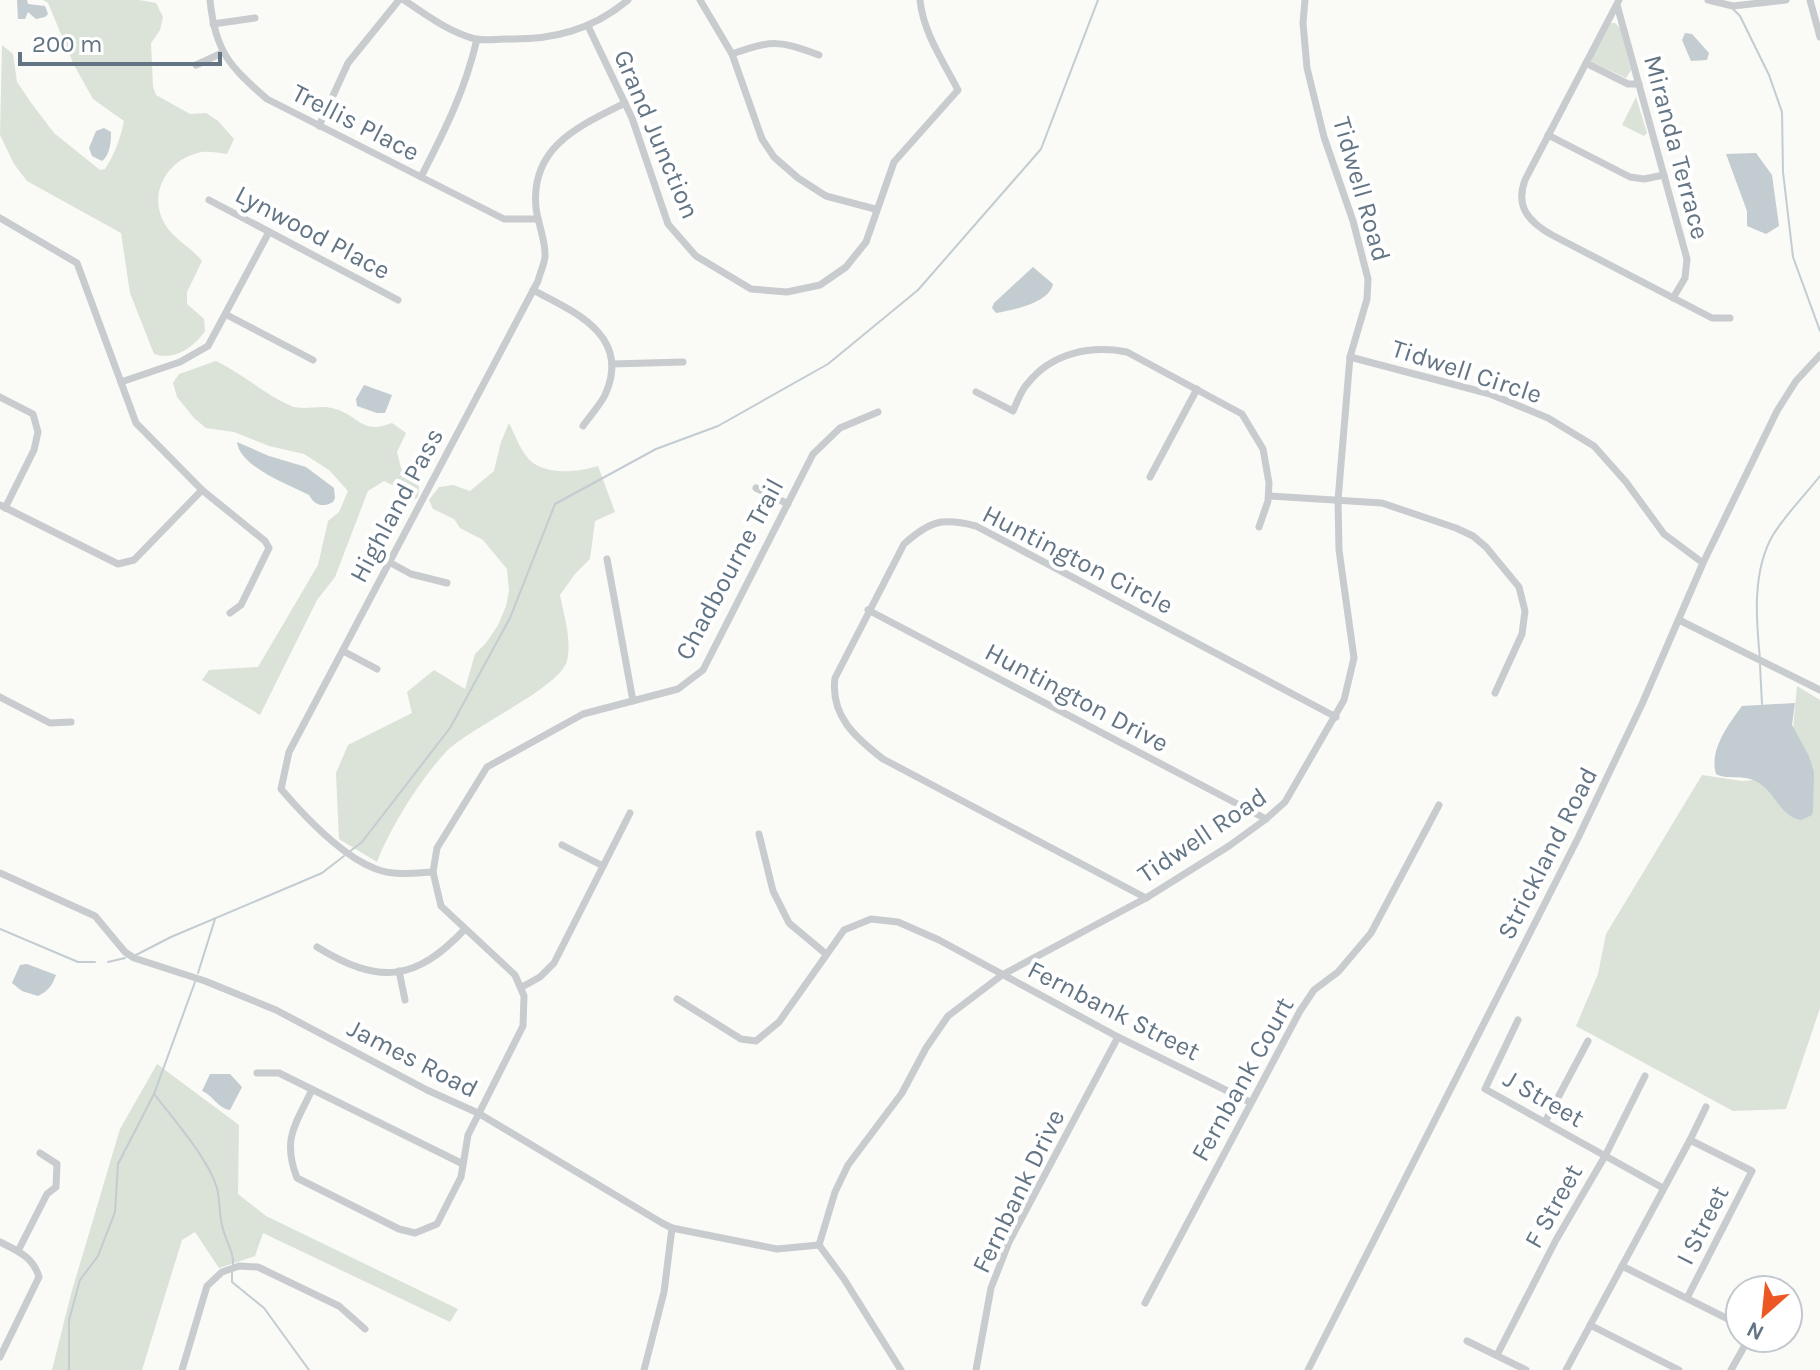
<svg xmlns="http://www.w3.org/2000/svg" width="1820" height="1370" font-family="Karla,sans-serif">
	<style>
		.green { fill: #dbe2d8 }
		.water { fill: #c2ccd1 }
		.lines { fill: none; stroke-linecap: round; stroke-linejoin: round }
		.stream { stroke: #c2ccd1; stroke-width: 2 }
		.minor { stroke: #c8cccf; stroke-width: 7 }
		.labels { text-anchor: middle; stroke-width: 8; stroke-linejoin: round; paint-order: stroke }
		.street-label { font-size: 26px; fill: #637584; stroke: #fff }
	</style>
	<rect width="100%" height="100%" fill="#fafaf7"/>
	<g class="green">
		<path d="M43,0H139L156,3L163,17L160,30L151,43L153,87L156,95L190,114L206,113L218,121L234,139L227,154C219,153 210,151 202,152C167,158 146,195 166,226C175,240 192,248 202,261L187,292V304L204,319L205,331C194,347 175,361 154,354L130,293L121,233L27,181L14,164L0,135L2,45L13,54L17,82L32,104L54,133L100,170L105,169C114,156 121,137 124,121L93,99L74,65L48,3Z"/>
		<path d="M1611,23H1615L1620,28L1631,70L1626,78L1592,62L1590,57Z"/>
		<path d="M1636,97L1647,133L1644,136L1622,125Z"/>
		<path d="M216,361C243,374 264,394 291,406C305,411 321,404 335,409C360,416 361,435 392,423L406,433L397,452L401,468L419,486L418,497L409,503L396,487L384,481L368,491L335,577L317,600L260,715L202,680L209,670L258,667L318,565L328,521L339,512L348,491L329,470L304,454L269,446L234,432L206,428L194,418L177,397L173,383L179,374Z"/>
		<path d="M509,423C515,435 522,455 533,463C551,475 579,472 598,466L615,512L595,521L590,559L575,574L560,595C564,616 572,640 567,661C559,689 466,729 445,753C420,780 390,828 377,862L339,839L336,773L348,745L412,713L407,692L434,670L465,689L475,654L486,643L498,625L506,606L509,591L507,569L483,540L460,528L454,519L433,509L429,500L439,487L453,485L470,491L494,471L501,442Z"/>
		<path d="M1797,686L1820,700V1008L1786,1109L1733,1111L1576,1026L1598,974L1606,934L1702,775L1742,781L1776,778L1792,740Z"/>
		<path d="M157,1064L239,1125L238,1194L266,1216L458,1309L450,1322L263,1233L255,1256L219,1268L195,1232L182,1240L142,1370H52L71,1294L120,1129Z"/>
	</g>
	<g class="water">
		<path d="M17,0H27L28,4L45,6L48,14L45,17L36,19L28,12L25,19H18Z"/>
		<path d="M1685,33L1692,34L1709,53L1707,60L1691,61L1682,40Z"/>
		<path d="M104,128L111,132C111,142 110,155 102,161L92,156L89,148L96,131Z"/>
		<path d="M1756,153L1772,175L1779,226L1766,234L1747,226V211L1726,154Z"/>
		<path d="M1033,267L1053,284C1049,303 1013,310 996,313L992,308L994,303Z"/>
		<path d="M364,385L392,395L385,413H377L357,406L356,399Z"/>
		<path d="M237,442L269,456L306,467L334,488L335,498L333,502C323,508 314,505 309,495C288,484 240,467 237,442Z"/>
		<path d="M1795,703L1792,725L1809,756L1814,772L1813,810L1812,815L1801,820C1780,816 1776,794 1759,783C1743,773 1729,781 1716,774C1709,750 1728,725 1742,706Z"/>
		<path d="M27,964L56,975C52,986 48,991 38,996L22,991L12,983L20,965Z"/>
		<path d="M210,1074H230L242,1087L230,1110C217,1108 213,1095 202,1091Z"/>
	</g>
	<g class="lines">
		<g class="stream">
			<path d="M1733,9L1740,16L1769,75L1782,112L1783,172L1793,257L1820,331"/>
			<path d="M1760,659C1756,619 1752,571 1773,535C1786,514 1805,495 1820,476"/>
			<path d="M1760,665L1762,704"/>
			<path d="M349,852L362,842L450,728L510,618L555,504L656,449L718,426L828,364L918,290L1041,149L1098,0"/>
			<path d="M0,929L78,962H95"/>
			<path d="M134,956L171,937L322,873L344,856"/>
			<path d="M108,962L125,958"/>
			<path d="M198,973L215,919"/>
			<path d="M155,1095C174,1120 208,1158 217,1188C220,1200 219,1213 222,1225C225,1241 234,1250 233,1266"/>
			<path d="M232,1273V1282L264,1308L309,1370"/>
			<path d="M69,1370V1320L80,1280L98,1256L115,1212L118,1164L154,1094L195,982"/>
		</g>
		<g class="minor">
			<path d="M210,0C215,51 229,66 267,99L504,219H538"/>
			<path d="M404,0C426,15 449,32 475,39C485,41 497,39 507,39C553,40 592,30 628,0"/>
			<path d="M700,0L732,54L762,139L774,157L798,178L826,196L875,209"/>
			<path d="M1619,0L1525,180C1515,207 1529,222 1552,235L1712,318H1730"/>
			<path d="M1708,0L1733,6L1786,0"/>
			<path d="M1810,0L1820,37"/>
			<path d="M1617,5L1687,259L1685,278L1673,298"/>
			<path d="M213,24L255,18"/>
			<path d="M588,26L632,118L668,224L696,256L751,289L787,292L820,285L846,267L866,242L894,162L958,90C943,61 923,32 920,0"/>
			<path d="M732,54C772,40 779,40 819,55"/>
			<path d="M1586,63L1628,84H1639"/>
			<path d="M196,65L222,53"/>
			<path d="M319,126L348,63L399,0"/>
			<path d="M1548,135L1630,177L1644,179L1664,175"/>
			<path d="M421,177C445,130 465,91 477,39"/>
			<path d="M209,200L398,300"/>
			<path d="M0,218L77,263L136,423L202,490L265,541L269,548L241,605L230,613"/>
			<path d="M533,290C575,312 632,336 605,395C600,405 590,416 583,426"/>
			<path d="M227,315L313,360"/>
			<path d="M1350,357L1490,394L1548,418L1594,446L1626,482L1664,534L1703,563"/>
			<path d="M612,364L683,362"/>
			<path d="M121,382L180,362L208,346L269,232"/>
			<path d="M976,392L1013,411C1017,402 1021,390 1028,383C1052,353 1090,345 1127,352L1242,414L1263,449L1269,483L1268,501L1259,527"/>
			<path d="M0,397L33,414L38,432L34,450L5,508"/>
			<path d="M1150,477L1197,389"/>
			<path d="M756,488L788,504"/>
			<path d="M1269,496L1382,503L1456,528L1473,536L1486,547L1519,587L1525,611L1522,634L1495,693"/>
			<path d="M0,505L118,564L134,560L202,490"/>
			<path d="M607,559L633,701"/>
			<path d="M389,562L411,574L447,583"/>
			<path d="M868,610L1266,819"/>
			<path d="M1679,620L1820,690"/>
			<path d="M343,651L377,669"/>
			<path d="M0,697L50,723L71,722"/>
			<path d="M759,834L773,891L789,923L826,954"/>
			<path d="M562,845L603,866"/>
			<path d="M433,872C415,873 394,876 376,869C341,856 305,817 281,789L289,752L538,281C540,273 544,265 545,257C546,241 538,224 536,208C530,147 579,126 625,103"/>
			<path d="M0,873L95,916L125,952L134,958L205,981L276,1010L427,1090L478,1113L662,1223L672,1228L777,1249L819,1245"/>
			<path d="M1146,898L883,759C856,738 830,716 835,678L904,544C930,521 942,517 976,526L1336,717"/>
			<path d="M317,947C379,985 415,982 465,929"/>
			<path d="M399,971L405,1000"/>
			<path d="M522,987L540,977L554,963L630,813"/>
			<path d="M677,999L741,1039L756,1041L779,1022L844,930L871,919L898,922L939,940L1118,1037L1250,1102"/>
			<path d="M1518,1020L1485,1089L1663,1188"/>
			<path d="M257,1073H279L463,1164"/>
			<path d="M312,1090C295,1125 282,1139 297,1178L399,1229L415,1233L437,1224L461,1177L468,1135L523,1026L524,996L515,975L441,906L433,872L437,848L487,767L583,714L678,689L703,670L813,454L840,428L878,412"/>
			<path d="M1545,1122L1588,1041"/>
			<path d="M0,1242C18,1251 33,1257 39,1277L0,1357"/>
			<path d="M18,1251L47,1194L56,1187L57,1164L40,1153"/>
			<path d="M1622,1266L1740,1325"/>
			<path d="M1687,1298L1752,1171L1690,1140"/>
			<path d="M1145,1303L1300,1011L1314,990L1338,972L1371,933L1439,805"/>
			<path d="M1590,1325L1679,1370"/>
			<path d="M1467,1341L1526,1370"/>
			<path d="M1497,1355L1556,1240L1605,1156L1645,1076"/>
			<path d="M182,1370L207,1286L222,1272L239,1266L258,1267L339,1306L365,1329"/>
			<path d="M644,1370L664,1292L672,1228"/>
			<path d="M901,1370L844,1279L819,1245L835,1192L848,1165L902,1093L926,1048L948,1016L1002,975L1146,898L1229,846L1266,819L1285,802L1344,700L1354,658L1339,550L1338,500L1350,357L1367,299L1368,279L1353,221L1324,137L1307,68L1303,23L1305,0"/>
			<path d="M976,1370L991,1288L1009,1242L1118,1037"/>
			<path d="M1308,1370L1578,838L1642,704L1703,563L1777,411L1796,381L1820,355"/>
			<path d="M1566,1370L1690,1140L1706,1107"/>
			<path d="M1731,1370L1749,1338"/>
		</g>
	</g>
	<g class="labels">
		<g class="street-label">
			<text transform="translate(356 122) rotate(27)" y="9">Trellis Place</text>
			<text transform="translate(657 134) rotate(67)" y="9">Grand Junction</text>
			<text transform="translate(1677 147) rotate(75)" y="9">Miranda Terrace</text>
			<text transform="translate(1362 189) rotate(74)" y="9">Tidwell Road</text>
			<text transform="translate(313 232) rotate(28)" y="9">Lynwood Place</text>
			<text transform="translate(1467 371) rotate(18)" y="9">Tidwell Circle</text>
			<text transform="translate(396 505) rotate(-62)" y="9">Highland Pass</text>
			<text transform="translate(1078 559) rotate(27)" y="9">Huntington Circle</text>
			<text transform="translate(729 569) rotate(-62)" y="9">Chadbourne Trail</text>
			<text transform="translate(1077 697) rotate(28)" y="9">Huntington Drive</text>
			<text transform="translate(1202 835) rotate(-34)" y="9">Tidwell Road</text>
			<text transform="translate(1547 853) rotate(-63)" y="9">Strickland Road</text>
			<text transform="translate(1114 1010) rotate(27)" y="9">Fernbank Street</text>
			<text transform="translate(413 1058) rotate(27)" y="9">James Road</text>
			<text transform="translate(1242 1079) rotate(-61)" y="9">Fernbank Court</text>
			<text transform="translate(1544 1098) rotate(30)" y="9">J Street</text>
			<text transform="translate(1018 1191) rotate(-64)" y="9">Fernbank Drive</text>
			<text transform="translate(1553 1206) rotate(-61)" y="9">F Street</text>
			<text transform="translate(1702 1225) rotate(-63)" y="9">I Street</text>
		</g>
	</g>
	<g transform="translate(1764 1314) rotate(207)"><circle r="38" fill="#ffffff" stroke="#c1c8ce" stroke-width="2"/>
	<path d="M0-6L14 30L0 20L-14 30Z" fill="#ed5724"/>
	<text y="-12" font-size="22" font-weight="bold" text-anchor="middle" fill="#637584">N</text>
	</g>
	<path d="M20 52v12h200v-12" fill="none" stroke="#637584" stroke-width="4"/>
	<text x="32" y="52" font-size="24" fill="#637584" stroke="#ffffff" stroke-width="6" paint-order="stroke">200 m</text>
</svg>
